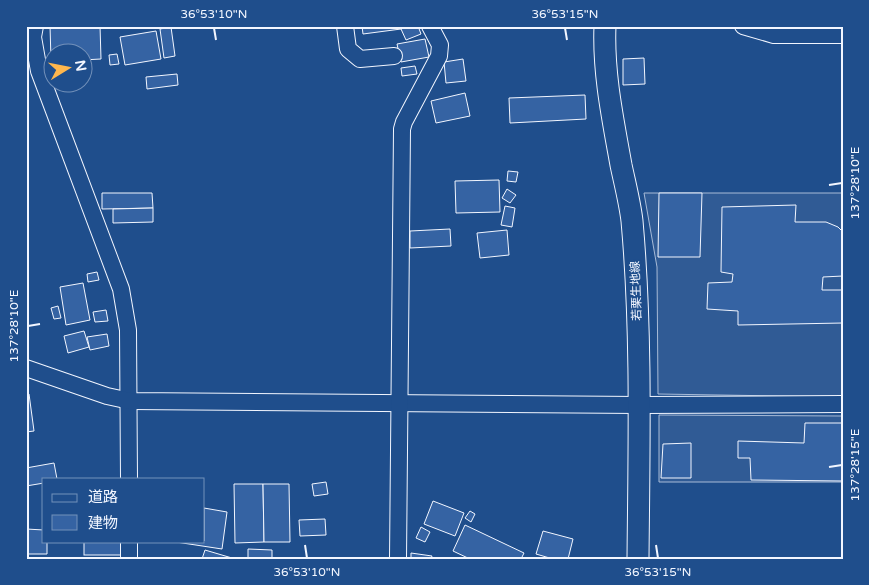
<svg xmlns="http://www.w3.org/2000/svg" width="869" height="585" font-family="'Varela Round','Noto Sans JP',sans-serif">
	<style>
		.built { fill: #305b95; stroke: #a8bbd7 }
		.building { fill: #3563a3; stroke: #f2f6ff }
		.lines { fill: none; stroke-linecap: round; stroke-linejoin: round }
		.minor-casing { stroke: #f2f6ff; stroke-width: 18 }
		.major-casing { stroke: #f2f6ff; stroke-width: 23 }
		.minor { stroke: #1f4e8c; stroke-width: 16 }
		.major { stroke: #1f4e8c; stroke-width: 21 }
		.ticks { fill: none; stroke: #f2f6ff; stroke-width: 2 }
		.labels { text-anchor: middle; stroke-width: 4; stroke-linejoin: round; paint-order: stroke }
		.street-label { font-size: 12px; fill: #f2f6ff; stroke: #1f4e8c }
		.neatline { fill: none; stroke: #f2f6ff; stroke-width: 2 }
		.ticks-label { font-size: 12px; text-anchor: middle; fill: #f2f6ff }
	</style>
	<rect width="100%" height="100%" fill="#1f4e8c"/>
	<g class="built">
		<path d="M644,193H843V397L658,394L657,267Z"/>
		<path d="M659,415L843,416V482H659Z"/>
	</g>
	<g class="building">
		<path d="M50,26H100L101,59L82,60V52H52V60H51Z"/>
		<path d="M362,26H401V29L363,34Z"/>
		<path d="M407,26H418L421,34L406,40L401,29Z"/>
		<path d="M171,27L175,56L164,58L160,29Z"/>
		<path d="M156,31L161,59L125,65L120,37Z"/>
		<path d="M425,39L429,57L401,62L397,44Z"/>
		<path d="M117,54L119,64L110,65L109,55Z"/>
		<path d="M644,58L645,84L623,85V59Z"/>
		<path d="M463,59L466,81L446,83L444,62Z"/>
		<path d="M415,66L417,74L402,76L401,68Z"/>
		<path d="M177,74L178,85L147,89L146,77Z"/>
		<path d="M465,93L470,116L436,123L431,101Z"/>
		<path d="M585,95L586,119L510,123L509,98Z"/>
		<path d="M508,171L518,172L516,182L507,181Z"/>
		<path d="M499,180L500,212L456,213L455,181Z"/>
		<path d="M507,189L516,195L510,203L502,198Z"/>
		<path d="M102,193H152L153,208L102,209Z"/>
		<path d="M659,193H702L700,257H658Z"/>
		<path d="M796,205L795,222H826L838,227L843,232V276L823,277L822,290H843V323L738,325V311L707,309L708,283L732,282L733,274L721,272L722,207Z"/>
		<path d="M505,206L515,208L512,227L501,225Z"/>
		<path d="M153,208V222L113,223V209Z"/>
		<path d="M450,229L451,246L410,248V231Z"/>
		<path d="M507,230L509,255L480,258L477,233Z"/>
		<path d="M97,272L99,280L88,282L87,274Z"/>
		<path d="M83,283L90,320L66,325L60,287Z"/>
		<path d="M58,306L61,318L54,319L51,308Z"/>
		<path d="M106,310L108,321L95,322L93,312Z"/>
		<path d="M84,331L89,347L68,353L64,336Z"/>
		<path d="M107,334L109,346L90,350L87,337Z"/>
		<path d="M26,394H29L34,431L26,432Z"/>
		<path d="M805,423H843V481L751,480L750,458H738V441L804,443Z"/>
		<path d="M691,443V478H661L663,444Z"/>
		<path d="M54,463L57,479H44V483L26,486V468Z"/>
		<path d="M326,482L328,494L314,496L312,484Z"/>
		<path d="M234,484H263L264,542L235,543Z"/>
		<path d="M263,484H289L290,542H264Z"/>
		<path d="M433,501L464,513L455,536L424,524Z"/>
		<path d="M204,508L227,512L222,549L176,542L204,541Z"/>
		<path d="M470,511L475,514L471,522L465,518Z"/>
		<path d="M325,519L326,535L300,536L299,520Z"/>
		<path d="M465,525L524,553L521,559H470L453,551Z"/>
		<path d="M421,527L430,532L425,542L416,538Z"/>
		<path d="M26,529L44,530V541H47V554H26Z"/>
		<path d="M543,531L573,539L568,559H553L536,554Z"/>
		<rect x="84" y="541" width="37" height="14"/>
		<path d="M248,549L272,550V559H248Z"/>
		<path d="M205,550L232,558L231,559H202Z"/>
		<path d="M411,553L432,556L431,559H411Z"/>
	</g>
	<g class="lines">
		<defs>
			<g id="minor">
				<path d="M35,26L33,37L39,71L121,289L128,330L129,479"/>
				<path d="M345,26L348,49L360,59L394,56"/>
				<path d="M743,26L774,35H843"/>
				<path d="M26,368L107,396L130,401L639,405L843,404"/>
				<path d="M129,559V541"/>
				<path d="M398,559L402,129L404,122L439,56L440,45L430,26"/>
			</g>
			<path id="major" d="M605,26C603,73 613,120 621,165C625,184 630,203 632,221C642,333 639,447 638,559"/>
		</defs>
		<use href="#minor" class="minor-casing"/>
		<use href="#major" class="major-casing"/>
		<use href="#minor" class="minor"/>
		<use href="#major" class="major"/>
	</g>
	<path class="ticks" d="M214,28L216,40M565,28L567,40M829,185L842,183M28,326L40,324M829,467L842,465M305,545L307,558M656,545L658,558"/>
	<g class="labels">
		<g class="street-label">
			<text transform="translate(636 291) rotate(-92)" y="4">若栗生地線</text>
		</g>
	</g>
	<rect width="869" height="585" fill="none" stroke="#1f4e8c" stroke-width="55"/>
	<rect x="42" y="478" width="162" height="65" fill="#1f4e8c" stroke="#7391ba"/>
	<rect x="52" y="494" width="25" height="8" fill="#1f4e8c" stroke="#7391ba"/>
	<text x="88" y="502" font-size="15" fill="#f2f6ff">道路</text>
	<rect x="52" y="515" width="25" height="15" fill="#3563a3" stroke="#7391ba"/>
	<text x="88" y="528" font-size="15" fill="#f2f6ff">建物</text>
	<g transform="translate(68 68) rotate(80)"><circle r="24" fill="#1f4e8c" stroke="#7391ba"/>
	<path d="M0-4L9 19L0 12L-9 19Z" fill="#ffb74d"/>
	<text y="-8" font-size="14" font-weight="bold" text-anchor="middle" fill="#f2f6ff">N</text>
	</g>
	<rect x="28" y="28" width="814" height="530" class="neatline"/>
	<g class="ticks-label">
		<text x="214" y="18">36°53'10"N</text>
		<text x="565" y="18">36°53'15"N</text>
		<text transform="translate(855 183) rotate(-90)" y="4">137°28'10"E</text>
		<text transform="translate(14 326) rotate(-90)" y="4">137°28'10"E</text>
		<text transform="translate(855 465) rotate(-90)" y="4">137°28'15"E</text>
		<text x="307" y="576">36°53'10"N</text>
		<text x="658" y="576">36°53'15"N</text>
	</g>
</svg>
